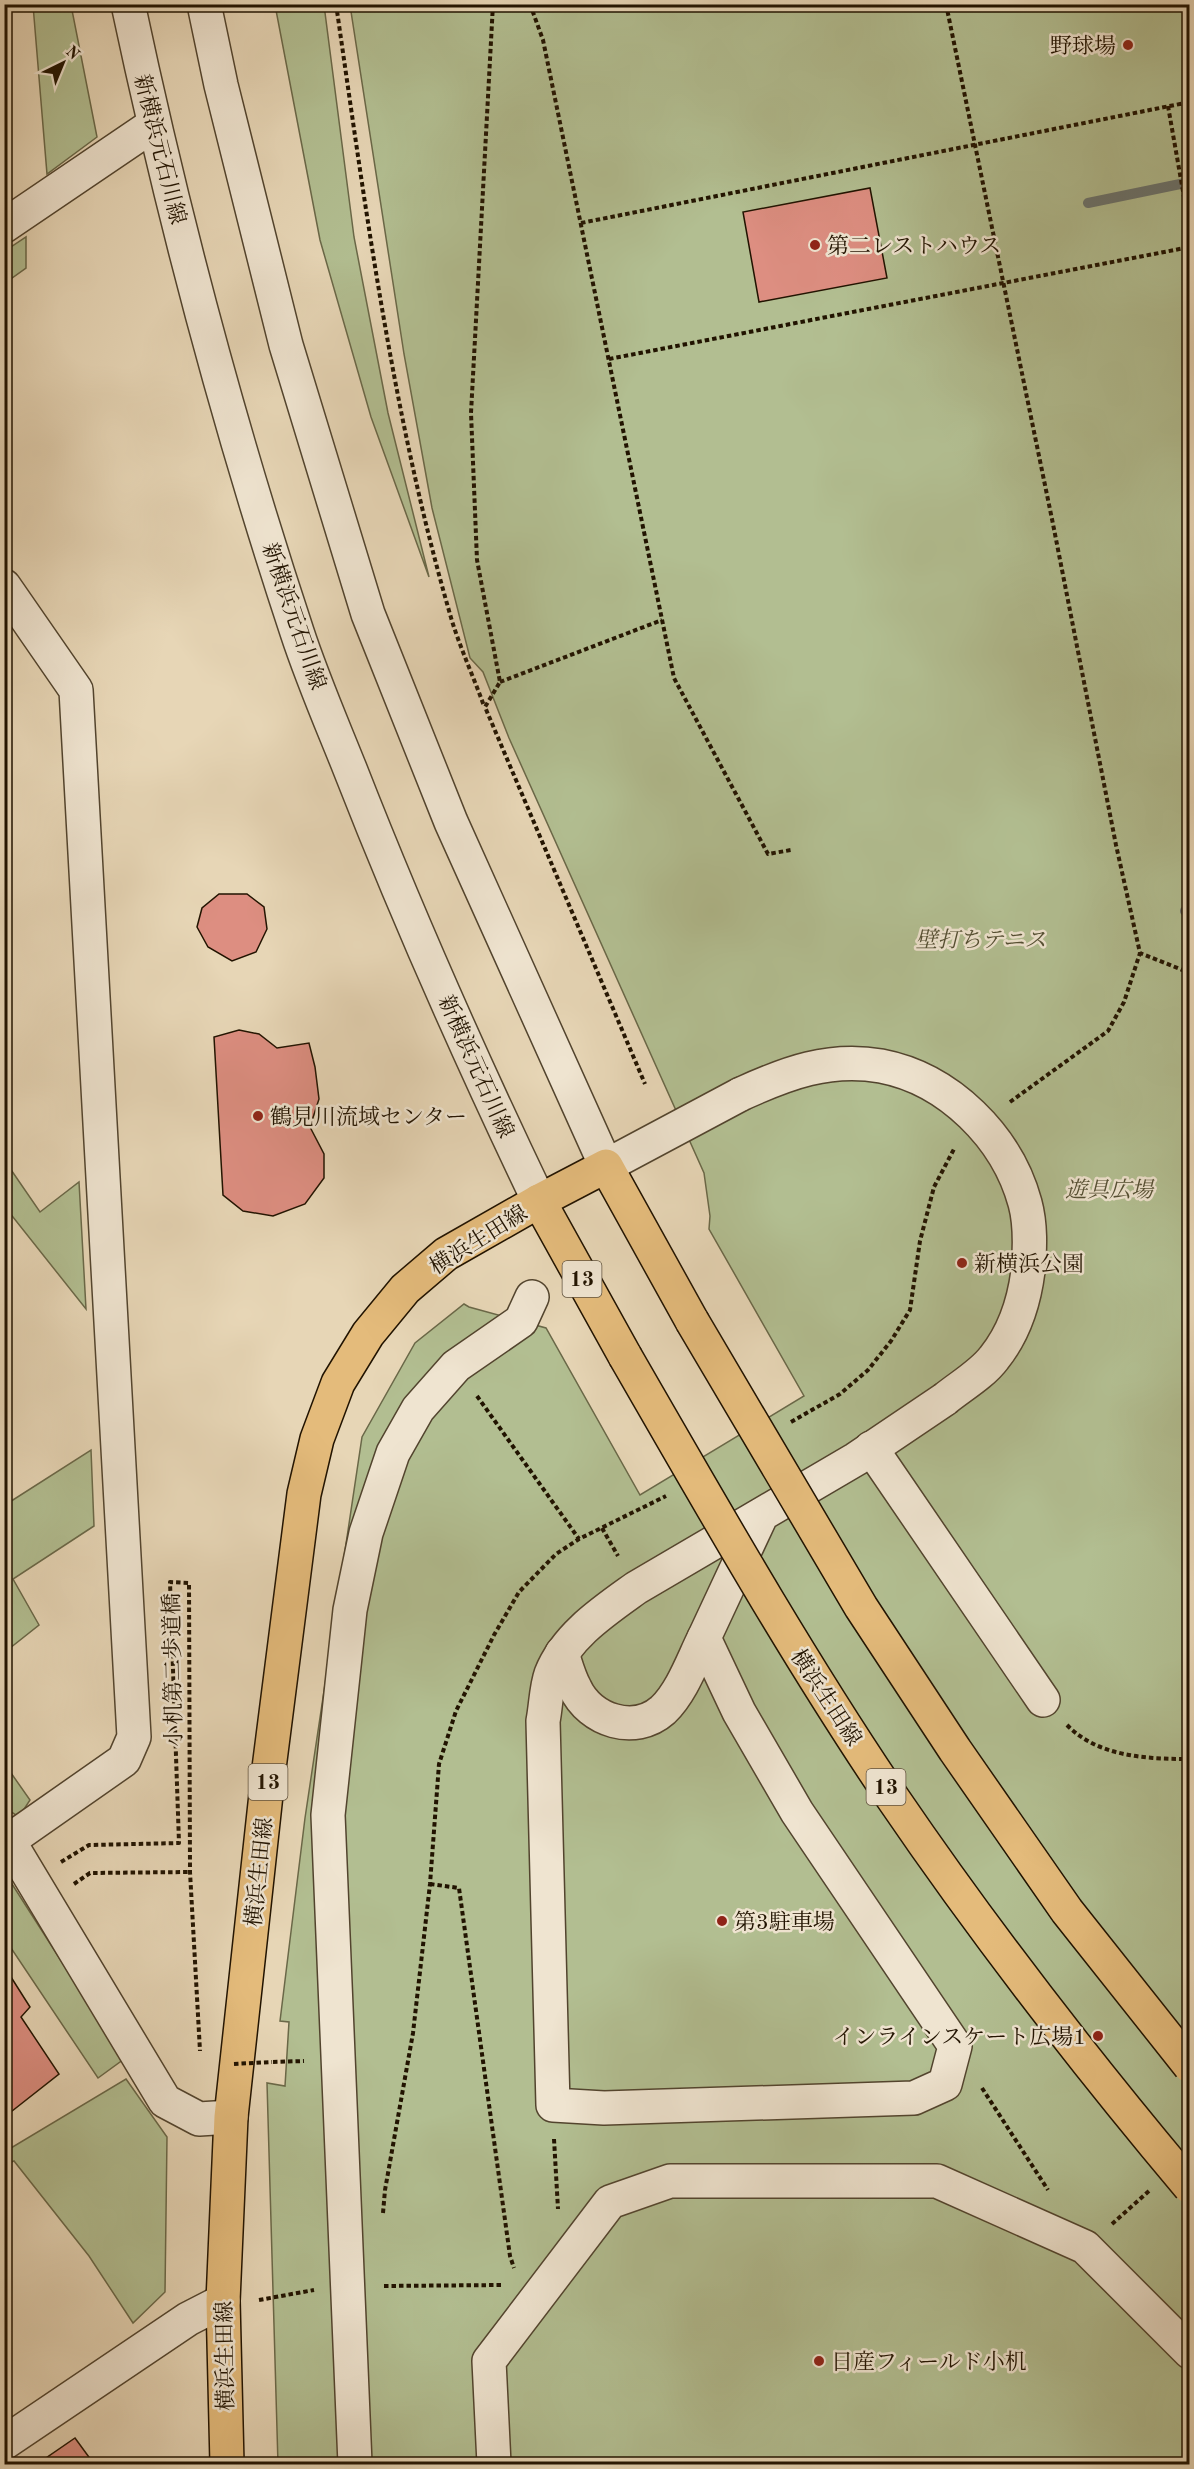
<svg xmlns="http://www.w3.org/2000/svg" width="1194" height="2469" font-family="'Old Standard TT','Noto Serif JP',serif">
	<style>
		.green { fill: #b2be91; stroke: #6a6848; stroke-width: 1.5 }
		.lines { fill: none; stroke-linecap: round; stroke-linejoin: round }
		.stream { stroke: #6b7570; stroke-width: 10 }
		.building { fill: #dd8e81; stroke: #211300; stroke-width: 1.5 }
		.minor-casing { stroke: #52442e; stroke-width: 36 }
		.major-casing { stroke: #211300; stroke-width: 36 }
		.path { stroke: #211300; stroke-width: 4; stroke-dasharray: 4.5 3; stroke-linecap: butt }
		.minor { stroke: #efe4d0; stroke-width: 33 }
		.major { stroke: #e4bb7b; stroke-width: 33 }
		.minor-bridge-casing { stroke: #52442e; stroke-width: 36; stroke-linecap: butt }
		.major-bridge-casing { stroke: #211300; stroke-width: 36; stroke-linecap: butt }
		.path-bridge { stroke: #211300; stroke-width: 4; stroke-dasharray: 4.5 3; stroke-linecap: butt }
		.minor-bridge { stroke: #efe4d0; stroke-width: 33 }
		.major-bridge { stroke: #e4bb7b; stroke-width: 33 }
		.poi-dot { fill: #8f2418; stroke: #efe4d0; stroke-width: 2 }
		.labels { text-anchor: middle; stroke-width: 5; stroke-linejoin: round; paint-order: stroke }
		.shield { fill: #efe4d0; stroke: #5f523e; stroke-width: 1.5 }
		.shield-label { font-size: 21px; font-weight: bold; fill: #211300 }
		.poi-label { font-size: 22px; fill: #211300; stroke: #efe4d0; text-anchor: start }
		.street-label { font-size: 22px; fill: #211300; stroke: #efe4d0 }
		.park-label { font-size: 22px; font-style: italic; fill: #544f33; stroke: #efe4d0 }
	</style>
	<rect width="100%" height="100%" fill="#e7d6b6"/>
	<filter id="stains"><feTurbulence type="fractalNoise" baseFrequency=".00333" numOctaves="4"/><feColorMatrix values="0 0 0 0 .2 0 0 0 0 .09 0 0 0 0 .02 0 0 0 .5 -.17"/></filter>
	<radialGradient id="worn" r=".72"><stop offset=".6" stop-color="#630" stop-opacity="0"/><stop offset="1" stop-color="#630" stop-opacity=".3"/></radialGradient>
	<g class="green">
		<path d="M33,5H71L97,137L47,174Z"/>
		<path d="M275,5H324L354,237L388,413L429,577L371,417L320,240Z"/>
		<path d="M350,5H1189V2464H278L267,2083L285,2086L289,2022L280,2021L305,1818L362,1437L415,1343L464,1304L469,1307L546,1328L640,1495L804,1396L709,1229L710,1216L704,1173L509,738L483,672L470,658L432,508L404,354Z"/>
		<path d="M26,237V268L5,283V251Z"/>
		<path d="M5,1161L40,1212L79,1182L86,1309L5,1207Z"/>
		<path d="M91,1450L94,1526L13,1579L39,1625L5,1652V1505Z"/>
		<path d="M4,1763L30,1800L19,1817L5,1808Z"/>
		<path d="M12,1884L124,2059L98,2078L5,1939L4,1888Z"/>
		<path d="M126,2079L167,2137L165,2292L133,2323L89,2256L14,2161L4,2165L5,2141L11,2148Z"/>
	</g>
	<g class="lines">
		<g class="stream">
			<path d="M1088,203L1190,182"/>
			<path d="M1185,911L1190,912"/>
		</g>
	</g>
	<g class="building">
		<path d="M870,188L887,278L759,302L743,212Z"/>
		<path d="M219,894H247L264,907L267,929L256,952L232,961L208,947L197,927L202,908Z"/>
		<path d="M239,1030L259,1034L277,1048L309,1043L315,1067L319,1099L310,1127L324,1154V1178L305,1204L273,1216L243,1211L223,1195L214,1037Z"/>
		<path d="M4,1966L30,2007L21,2017L59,2074L7,2115L4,2111Z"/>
		<path d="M75,2438L94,2464H50L46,2458Z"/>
	</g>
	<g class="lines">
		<defs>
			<g id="minor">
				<path d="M128,4C173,216 229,427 297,632C312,678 332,724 350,769C407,915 471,1059 539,1201"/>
				<path d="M204,4L221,85L286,345L368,614L451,822L606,1166L741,1094"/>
				<path d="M4,226L153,125"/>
				<path d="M4,586L76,690L134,1737L124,1760L4,1844"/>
				<path d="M871,1448L1043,1700"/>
				<path d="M761,1516L704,1638L739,1712L797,1812L955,2046L945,2084L914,2098L604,2108L553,2105L543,1721C546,1706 546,1688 551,1674C566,1636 604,1611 636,1588L856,1459L945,1399"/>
				<path d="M562,1653C566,1665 569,1677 575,1688C590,1721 635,1735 663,1710C682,1692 693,1660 704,1638"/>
				<path d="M4,1833L165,2101L199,2119L231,2117"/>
				<path d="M4,2443L188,2319L223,2301"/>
				<path d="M355,2464L328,1815L350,1610L366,1533L393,1453L418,1409L456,1366L521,1321L532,1297"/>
				<path d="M494,2464L489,2361L610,2202L670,2181H937L1085,2247L1190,2352"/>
			</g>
			<g id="major">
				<path d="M539,1201L625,1356"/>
				<path d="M227,2464L223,2301L231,2117L268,1776L304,1494L317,1439L338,1383L368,1334L405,1289L446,1254L539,1201L606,1166L692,1321"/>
			</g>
		</defs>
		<use href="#minor" class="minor-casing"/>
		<use href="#major" class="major-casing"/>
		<g class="path">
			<path d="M336,4C366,211 393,420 452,621C461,650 474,678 484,706"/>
			<path d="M493,4L471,413L477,560L500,682L485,707L645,1084"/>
			<path d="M530,4L543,40L674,678L768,854L791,850"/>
			<path d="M946,4L1053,524L1116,845L1140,953L1190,973"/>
			<path d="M1168,106L1190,231"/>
			<path d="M581,223L1190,102"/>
			<path d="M609,359L1190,247"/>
			<path d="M500,682L662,620"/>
			<path d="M1010,1102L1108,1031L1124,1002L1140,953"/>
			<path d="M477,1396L579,1539"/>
			<path d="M791,1422L840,1394L868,1370L891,1341L910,1310L920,1241L934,1187L954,1149"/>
			<path d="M602,1528L618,1556"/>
			<path d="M1067,1725C1098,1757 1147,1759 1190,1759"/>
			<path d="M61,1862L89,1845L179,1843L170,1582L189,1583L190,1872L200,2051"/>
			<path d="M74,1884L90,1873L190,1872"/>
			<path d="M430,1884L459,1888L510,2256L514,2268"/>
			<path d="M273,2062L304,2061"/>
			<path d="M982,2088L1048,2190"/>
			<path d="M554,2139L558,2209"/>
			<path d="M383,2213L385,2190L413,2033L430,1884L439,1764L456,1711L494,1635L519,1592L556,1554L579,1539L666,1496"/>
			<path d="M1112,2224L1149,2191"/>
			<path d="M384,2286L502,2285"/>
			<path d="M259,2300L314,2290"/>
		</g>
		<use href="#minor" class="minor"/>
		<use href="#major" class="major"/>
		<defs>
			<path id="minor-bridge" d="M741,1094C787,1073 829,1057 881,1066C949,1079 1007,1137 1025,1203C1031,1225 1030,1248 1028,1271C1024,1303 1014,1333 994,1358C982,1374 961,1386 945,1399"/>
			<g id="major-bridge">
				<path d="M692,1321L861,1607L955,1750L1067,1911L1190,2066"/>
				<path d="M625,1356C711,1505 796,1655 892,1797C984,1932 1085,2062 1190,2187"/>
			</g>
		</defs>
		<use href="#minor-bridge" class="minor-bridge-casing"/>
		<use href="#major-bridge" class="major-bridge-casing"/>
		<path class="path-bridge" d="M234,2064L272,2062"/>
		<use href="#minor-bridge" class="minor-bridge"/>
		<use href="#major-bridge" class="major-bridge"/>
	</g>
	<g class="poi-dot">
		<circle cx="1128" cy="45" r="6"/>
		<circle cx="815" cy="245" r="6"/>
		<circle cx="258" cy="1116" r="6"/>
		<circle cx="962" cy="1263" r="6"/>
		<circle cx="722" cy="1921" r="6"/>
		<circle cx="1098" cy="2036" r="6"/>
		<circle cx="819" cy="2361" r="6"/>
	</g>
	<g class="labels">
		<g class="shield">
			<rect x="562.5" y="1261" width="39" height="36" rx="4.5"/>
			<rect x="248.5" y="1764" width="39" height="36" rx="4.5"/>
			<rect x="866.5" y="1769" width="39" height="36" rx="4.5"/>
		</g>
		<g class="shield-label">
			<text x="582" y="1286">13</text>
			<text x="268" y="1789">13</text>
			<text x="886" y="1794">13</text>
		</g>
		<g class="poi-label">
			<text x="1116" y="53" text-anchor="end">野球場</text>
			<text x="827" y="253">第二レストハウス</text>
			<text x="270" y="1124">鶴見川流域センター</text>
			<text x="974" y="1271">新横浜公園</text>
			<text x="734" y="1929">第3駐車場</text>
			<text x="1086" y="2044" text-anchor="end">インラインスケート広場1</text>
			<text x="831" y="2369">日産フィールド小机</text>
		</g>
		<g class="street-label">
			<text transform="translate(161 149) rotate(76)" y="8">新横浜元石川線</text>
			<text transform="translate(295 616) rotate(71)" y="8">新横浜元石川線</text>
			<text transform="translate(477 1066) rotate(66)" y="8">新横浜元石川線</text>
			<text transform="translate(478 1239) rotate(-32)" y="8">横浜生田線</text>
			<text transform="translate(172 1670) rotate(-91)" y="8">小机第二歩道橋</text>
			<text transform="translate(827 1697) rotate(57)" y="8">横浜生田線</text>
			<text transform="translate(258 1872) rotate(-84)" y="8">横浜生田線</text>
			<text transform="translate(224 2356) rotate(-91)" y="8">横浜生田線</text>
		</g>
		<g class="park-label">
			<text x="981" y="947">壁打ちテニス</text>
			<text x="1109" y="1197">遊具広場</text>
		</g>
	</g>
	<rect width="1194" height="2469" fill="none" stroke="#e7d6b6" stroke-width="24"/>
	<rect x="6" y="6" width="1182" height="2457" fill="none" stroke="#211300" stroke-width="3"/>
	<rect x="12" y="12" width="1170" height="2445" fill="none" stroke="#211300" stroke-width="1.5"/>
	<g transform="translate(63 63) rotate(43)" stroke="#efe4d0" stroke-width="4.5" paint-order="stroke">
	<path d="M0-4.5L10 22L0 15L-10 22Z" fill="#211300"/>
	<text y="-9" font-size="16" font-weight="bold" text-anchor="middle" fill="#211300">N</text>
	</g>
	<rect width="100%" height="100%" filter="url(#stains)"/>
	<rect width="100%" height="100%" fill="url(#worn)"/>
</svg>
